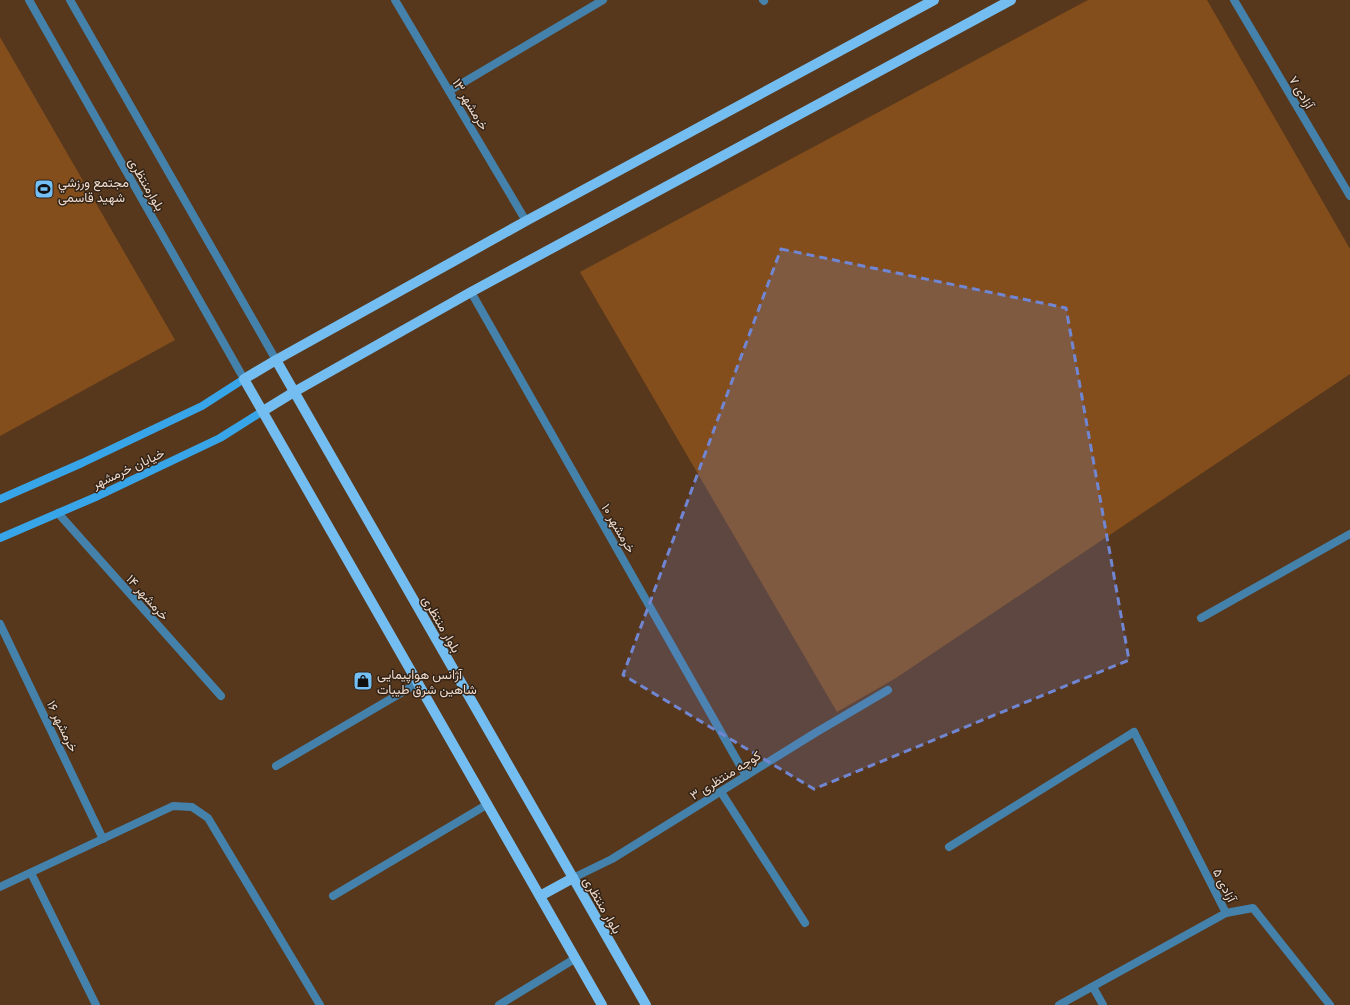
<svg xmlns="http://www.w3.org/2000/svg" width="1350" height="1005" font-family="Karla,Vazirmatn,sans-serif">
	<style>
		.green { fill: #834e1c }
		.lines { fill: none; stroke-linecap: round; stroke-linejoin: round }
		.lane { stroke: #4482ac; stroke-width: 8 }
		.street { stroke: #4482ac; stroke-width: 8 }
		.secondary { stroke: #38a5e8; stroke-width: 8 }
		.primary { stroke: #74bdf0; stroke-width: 10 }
		.marked { fill: #7186d2; fill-opacity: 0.2; stroke: #7186d2; stroke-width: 3; stroke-dasharray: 8 5; stroke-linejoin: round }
		.labels { text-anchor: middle; stroke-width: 3; stroke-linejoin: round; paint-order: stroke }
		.street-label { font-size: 13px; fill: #eed9ca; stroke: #322317 }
		.poi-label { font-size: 13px; fill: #eed9ca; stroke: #322317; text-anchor: start }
	</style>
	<rect width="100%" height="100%" fill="#58381c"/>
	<g class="green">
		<path d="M1088,0H1207L1350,249V374L896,678L837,712L580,272Z"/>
		<path d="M0,37L175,340L0,436Z"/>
	</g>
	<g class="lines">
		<g class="lane">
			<path d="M58,513L221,696"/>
			<path d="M0,624L103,839"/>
			<path d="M1134,732L1226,913L1253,908L1330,1005"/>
			<path d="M276,766L418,683"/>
			<path d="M721,792L805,923"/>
			<path d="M573,878L612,859L815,733L888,690"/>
			<path d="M333,896L488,804"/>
			<path d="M1093,987L1103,1005"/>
		</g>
		<g class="street">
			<path d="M29,0L244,379"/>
			<path d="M70,0L276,360"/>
			<path d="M395,0L526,221"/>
			<path d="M763,0L764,1"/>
			<path d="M1234,0L1350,196"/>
			<path d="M449,91L603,0"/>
			<path d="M471,292L746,776"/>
			<path d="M1201,618L1350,534"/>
			<path d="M949,847L1134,732"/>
			<path d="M31,873L96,1005"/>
			<path d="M0,887L173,806L192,807L208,818L320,1005"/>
			<path d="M499,1005L576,958"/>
			<path d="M1059,1005L1226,913"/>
		</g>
		<g class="secondary">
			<path d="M0,499L82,463L202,406L244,379"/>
			<path d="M0,538L98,496L220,438L263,411"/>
		</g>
		<g class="primary">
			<path d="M276,360L646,1005"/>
			<path d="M263,411L294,392L471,292L1011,0"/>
			<path d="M540,896L573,878"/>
			<path d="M602,1005L244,379L276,360L526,221L934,0"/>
		</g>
	</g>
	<path class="marked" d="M781,249L1066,308L1129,660L814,789L623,675Z"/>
	<defs>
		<symbol id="stadium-square" viewBox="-11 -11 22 22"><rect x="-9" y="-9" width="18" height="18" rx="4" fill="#74c0f6" stroke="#322317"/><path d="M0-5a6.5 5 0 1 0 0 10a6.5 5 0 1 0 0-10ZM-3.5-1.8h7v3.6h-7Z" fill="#111"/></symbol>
		<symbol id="shop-square" viewBox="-11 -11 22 22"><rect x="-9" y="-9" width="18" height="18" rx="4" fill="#74c0f6" stroke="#322317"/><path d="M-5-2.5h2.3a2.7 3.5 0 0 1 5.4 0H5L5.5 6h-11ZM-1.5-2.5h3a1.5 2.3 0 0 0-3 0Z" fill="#111"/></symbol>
	</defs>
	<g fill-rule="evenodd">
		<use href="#stadium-square" x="33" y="178" width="22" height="22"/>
		<use href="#shop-square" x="352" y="670" width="22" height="22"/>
	</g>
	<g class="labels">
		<g class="street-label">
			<text transform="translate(1302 92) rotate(59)" y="5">آزادی ۷</text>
			<text transform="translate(471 104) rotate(59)" y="5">خرمشهر ۱۳</text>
			<text transform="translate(147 184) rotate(60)" y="5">بلوارمنتظری</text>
			<text transform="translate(128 468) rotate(-25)" y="5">خیابان خرمشهر</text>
			<text transform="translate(619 528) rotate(60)" y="5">خرمشهر ۱۰</text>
			<text transform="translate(148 597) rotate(48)" y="5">خرمشهر ۱۴</text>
			<text transform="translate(442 624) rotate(60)" y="5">بلوار منتظری</text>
			<text transform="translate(63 726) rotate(64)" y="5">خرمشهر ۱۶</text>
			<text transform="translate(725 775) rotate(-32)" y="5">کوچه منتظری ۳</text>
			<text transform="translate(1225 885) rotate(63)" y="5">آزادی ۵</text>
			<text transform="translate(603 905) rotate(60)" y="5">بلوار منتظری</text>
		</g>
		<g class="poi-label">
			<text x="58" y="187">مجتمع ورزشي<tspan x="58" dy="15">شهید قاسمی</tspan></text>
			<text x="377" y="679">آژانس هواپیمایی<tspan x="377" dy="15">شاهین شرق طیبات</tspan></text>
		</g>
	</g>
</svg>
